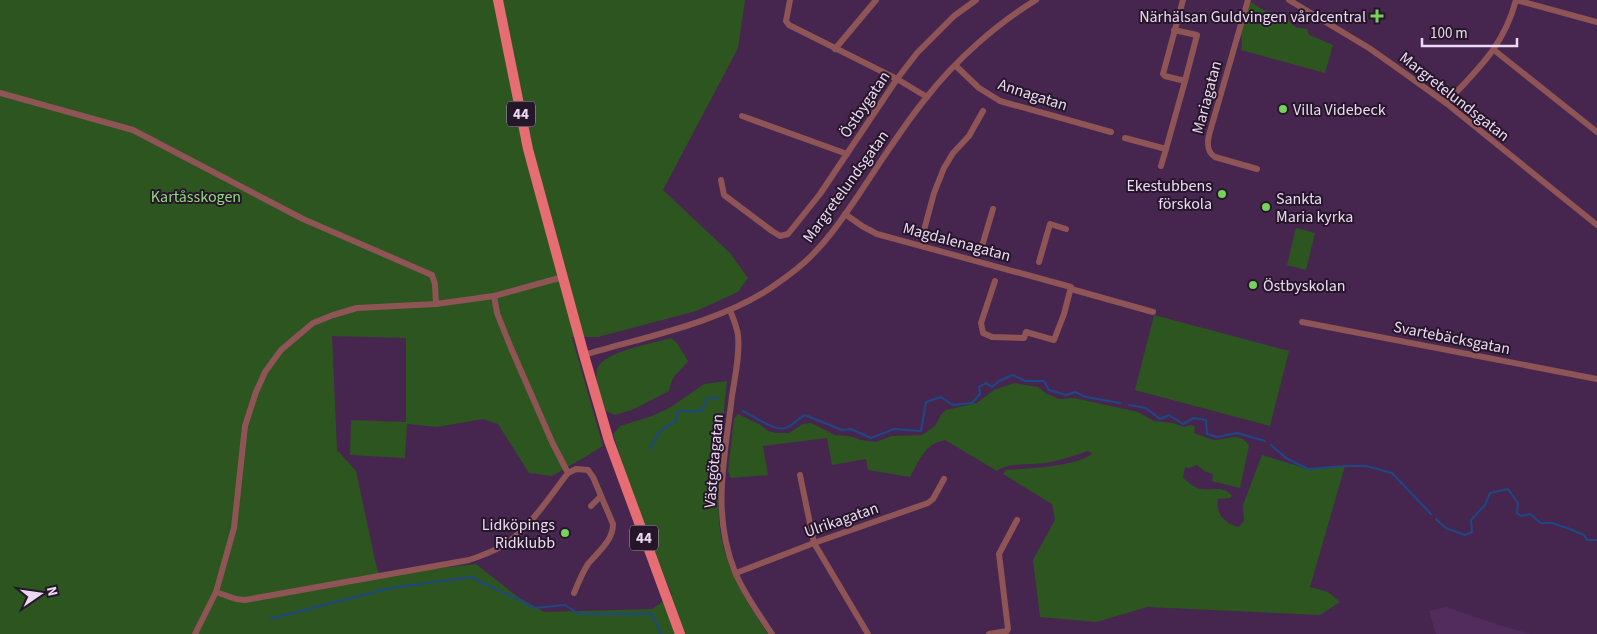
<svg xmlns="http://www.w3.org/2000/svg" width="1597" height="634" font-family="'Source Sans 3',sans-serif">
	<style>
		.built { fill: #522c5c }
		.green { fill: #2d5520 }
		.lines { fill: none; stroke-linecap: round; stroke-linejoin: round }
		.stream { stroke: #1e4786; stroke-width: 2 }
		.minor { stroke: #8f5455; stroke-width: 6 }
		.primary { stroke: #e56d73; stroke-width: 10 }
		.poi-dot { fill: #76d25a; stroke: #251629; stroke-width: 2 }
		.labels { text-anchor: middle; stroke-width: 4; stroke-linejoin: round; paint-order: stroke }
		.shield { fill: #251629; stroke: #b09eb6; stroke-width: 1 }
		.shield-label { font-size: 15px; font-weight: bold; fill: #ecd8f2 }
		.poi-label { font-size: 16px; fill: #ecd8f2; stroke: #251629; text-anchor: end }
		.street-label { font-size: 16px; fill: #ecd8f2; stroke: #251629 }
		.park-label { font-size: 16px; fill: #91d97c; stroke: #251629 }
	</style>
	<rect width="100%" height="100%" fill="#46264f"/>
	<path class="built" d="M1446,607L1502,626L1530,634H1436L1429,611Z"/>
	<g class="green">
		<path d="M0,0H745L738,48L663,190L730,253L748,278L738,292L696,311L598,337H572L603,446L585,457L552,476L529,473L498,424L483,419L437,427L407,424L405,458L350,455L351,420L406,422V338L332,336L337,450L356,471L377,569L380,575L476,564L518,597L544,612L652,609L672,595L641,519L613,434L620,426L652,416L671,407L704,384L727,381C724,407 722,432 721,458C718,503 714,531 733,574C742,596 756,615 768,634H0Z"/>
		<path d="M1251,2L1263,10L1276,13L1277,16L1289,20C1293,28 1299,28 1307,29L1309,35C1318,38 1325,42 1333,45L1325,73L1241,50C1243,42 1241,38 1241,30C1241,20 1247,11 1251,2Z"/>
		<path d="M1296,228L1315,233L1306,270L1287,265Z"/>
		<path d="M1154,315L1289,351L1270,426L1135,390Z"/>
		<path d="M671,338L677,343L688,361C678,375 673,372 669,391L634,409L615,415L606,411C602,401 594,379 597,369C602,352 654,343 671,338Z"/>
		<path d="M1015,383L1038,387L1047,394L1059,399L1074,398L1138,412L1154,421L1173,423L1184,427L1191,425L1195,427L1194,433C1201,435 1209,440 1217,440C1228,439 1242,432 1249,446L1240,488L1212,481L1213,474L1206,472L1197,465L1189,468L1185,467L1183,478C1188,482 1194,488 1201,489C1213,491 1223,485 1232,496L1230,498L1218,499C1215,514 1225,524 1239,527L1244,521L1243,505L1262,455L1308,469L1345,466L1310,587L1328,592L1340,602L1320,615L1147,607L1097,622L1040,617L1033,560L1055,520L1052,504L1003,474L1006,470C1024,469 1082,466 1092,453L1088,451C1074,456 1061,460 1046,463C1031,465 1009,462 997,471L945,440C924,444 920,460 910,477L868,470L866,459L832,465L827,438L763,446L768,475L731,478L728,471L734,419L738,414L759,424L768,431L776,433H789L803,424L811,423L835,435L849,436L861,440L876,442L892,436L922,435L935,426L941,415L946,410L977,403L994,390Z"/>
	</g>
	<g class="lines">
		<g class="stream">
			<path d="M1129,405L1146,408L1160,419L1169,415L1183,424L1194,418L1206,420L1207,434L1217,437L1237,433L1265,441"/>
			<path d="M743,411C754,416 777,434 788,427C794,424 799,418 805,415L842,430L851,429L871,438L894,429L921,431L926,402L941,397L953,405L972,403L980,394L979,387L986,383L992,387L999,381L1013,375L1025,381H1044L1049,390L1066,395L1075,392L1086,397L1120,403"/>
			<path d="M1271,445L1286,458L1308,469L1345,466H1366L1392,473L1431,514"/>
			<path d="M650,449C656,436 661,427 675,422L678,411C687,410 693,413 702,410L707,399L713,397L718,398"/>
			<path d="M1436,519L1446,528L1465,535L1472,532L1471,520L1485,505L1490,493L1508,489L1518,503L1517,513L1521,516L1530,514L1541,523H1552L1570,529L1584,535L1587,540H1597"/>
			<path d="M270,619L390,588L471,577L535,608L565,605L579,614H652L661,634"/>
		</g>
		<g class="minor">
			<path d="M790,0L786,21L789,25L897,79L927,97"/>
			<path d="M1248,0L1209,135C1207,144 1207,152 1215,157L1257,169"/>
			<path d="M1289,0L1369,48L1396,67L1446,103L1597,225"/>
			<path d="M1174,30L1197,35L1185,81L1165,76L1163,74L1183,0"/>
			<path d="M835,49L876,0"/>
			<path d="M1494,50L1597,132"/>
			<path d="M956,66L979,88L1000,101L1111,132"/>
			<path d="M0,93L133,130L303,219L432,275L435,284L436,304"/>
			<path d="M1446,103C1477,70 1504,46 1516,0L1597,22"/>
			<path d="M742,116L847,154"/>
			<path d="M1125,138L1166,149L1185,81"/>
			<path d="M1161,166L1166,149"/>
			<path d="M721,180L724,195L772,231L780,236L788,234L820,194L897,79L917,53L954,16L976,0"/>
			<path d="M845,214L862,226L877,234L1071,287L1064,314L1054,340L1026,332L1024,338L992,337L983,333L981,323L995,281"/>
			<path d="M924,230L934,193L944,168L953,153L969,136L983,111"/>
			<path d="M982,246L993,209"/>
			<path d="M1039,262L1050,224L1066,229"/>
			<path d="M1071,289L1153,312"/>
			<path d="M730,310C733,318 737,327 738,335C740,355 735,376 732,396C725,457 711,512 735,572C744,594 759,614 772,634"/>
			<path d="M1302,322L1597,379"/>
			<path d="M584,355C644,337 723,322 775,285C788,276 802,266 813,254C829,238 842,219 855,200C878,166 900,130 926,98C955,61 996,24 1036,0"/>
			<path d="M568,473L576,469L588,470L593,477L613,524C613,541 598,552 588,564C582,573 578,584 574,593"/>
			<path d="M800,475L814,543L868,634"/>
			<path d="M591,506L601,496"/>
			<path d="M736,573L814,543L928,503L933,499L944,479"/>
			<path d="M216,592L236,599L245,600L469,560C481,556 492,552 502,546C529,530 549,497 568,473L552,442L511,348L497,313L494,296"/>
			<path d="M195,634L216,592L234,528L245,426L256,392L265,372L281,350L313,323L333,315L357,308L436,304L494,296L563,277"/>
			<path d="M989,634L1007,631L1008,629L999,554L1017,520"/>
		</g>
		<path class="primary" d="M498,0L528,149L584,355L609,441L680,634"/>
	</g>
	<g class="poi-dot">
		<path d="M1374.5 8.5h5v5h5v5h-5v5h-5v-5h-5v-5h5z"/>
		<circle cx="1283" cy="109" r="5"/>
		<circle cx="1222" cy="194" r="5"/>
		<circle cx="1266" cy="207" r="5"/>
		<circle cx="1253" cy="285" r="5"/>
		<circle cx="565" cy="533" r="5"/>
	</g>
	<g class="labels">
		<g class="shield">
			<rect x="507" y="101.5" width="28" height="25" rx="4"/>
			<rect x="630" y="525.5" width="28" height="25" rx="4"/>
		</g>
		<g class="shield-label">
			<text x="521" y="119">44</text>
			<text x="644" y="543">44</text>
		</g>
		<g class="poi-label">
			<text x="1366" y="22">Närhälsan Guldvingen vårdcentral</text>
			<text x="1293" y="115" text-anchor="start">Villa Videbeck</text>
			<text x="1212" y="191">Ekestubbens<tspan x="1212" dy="18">förskola</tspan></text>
			<text x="1276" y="204" text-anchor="start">Sankta<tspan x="1276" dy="18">Maria kyrka</tspan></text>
			<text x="1263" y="291" text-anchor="start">Östbyskolan</text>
			<text x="555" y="530">Lidköpings<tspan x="555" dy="18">Ridklubb</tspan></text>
		</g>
		<g class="street-label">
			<text transform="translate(1033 94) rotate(18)" y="6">Annagatan</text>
			<text transform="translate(1455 96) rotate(38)" y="6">Margretelundsgatan</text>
			<text transform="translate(1206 97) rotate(-75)" y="6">Mariagatan</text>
			<text transform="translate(864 104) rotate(-56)" y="6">Östbygatan</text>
			<text transform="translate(845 186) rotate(-54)" y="6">Margretelundsgatan</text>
			<text transform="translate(957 241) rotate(15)" y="6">Magdalenagatan</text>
			<text transform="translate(1452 337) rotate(11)" y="6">Svartebäcksgatan</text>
			<text transform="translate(713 461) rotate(-85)" y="6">Västgötagatan</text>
			<text transform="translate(841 519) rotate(-19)" y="6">Ulrikagatan</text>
		</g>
		<g class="park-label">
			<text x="196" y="202">Kartåsskogen</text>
		</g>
	</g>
	<g transform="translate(40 594) rotate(77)" stroke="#251629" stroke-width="4" paint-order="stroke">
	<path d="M0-4L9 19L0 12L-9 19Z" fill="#ecd8f2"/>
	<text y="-8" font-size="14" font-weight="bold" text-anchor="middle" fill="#ecd8f2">N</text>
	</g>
	<path d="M1422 38v8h95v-8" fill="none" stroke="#ecd8f2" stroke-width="2.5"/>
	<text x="1430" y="38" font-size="15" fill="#ecd8f2" stroke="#251629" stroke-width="4" paint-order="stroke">100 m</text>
</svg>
